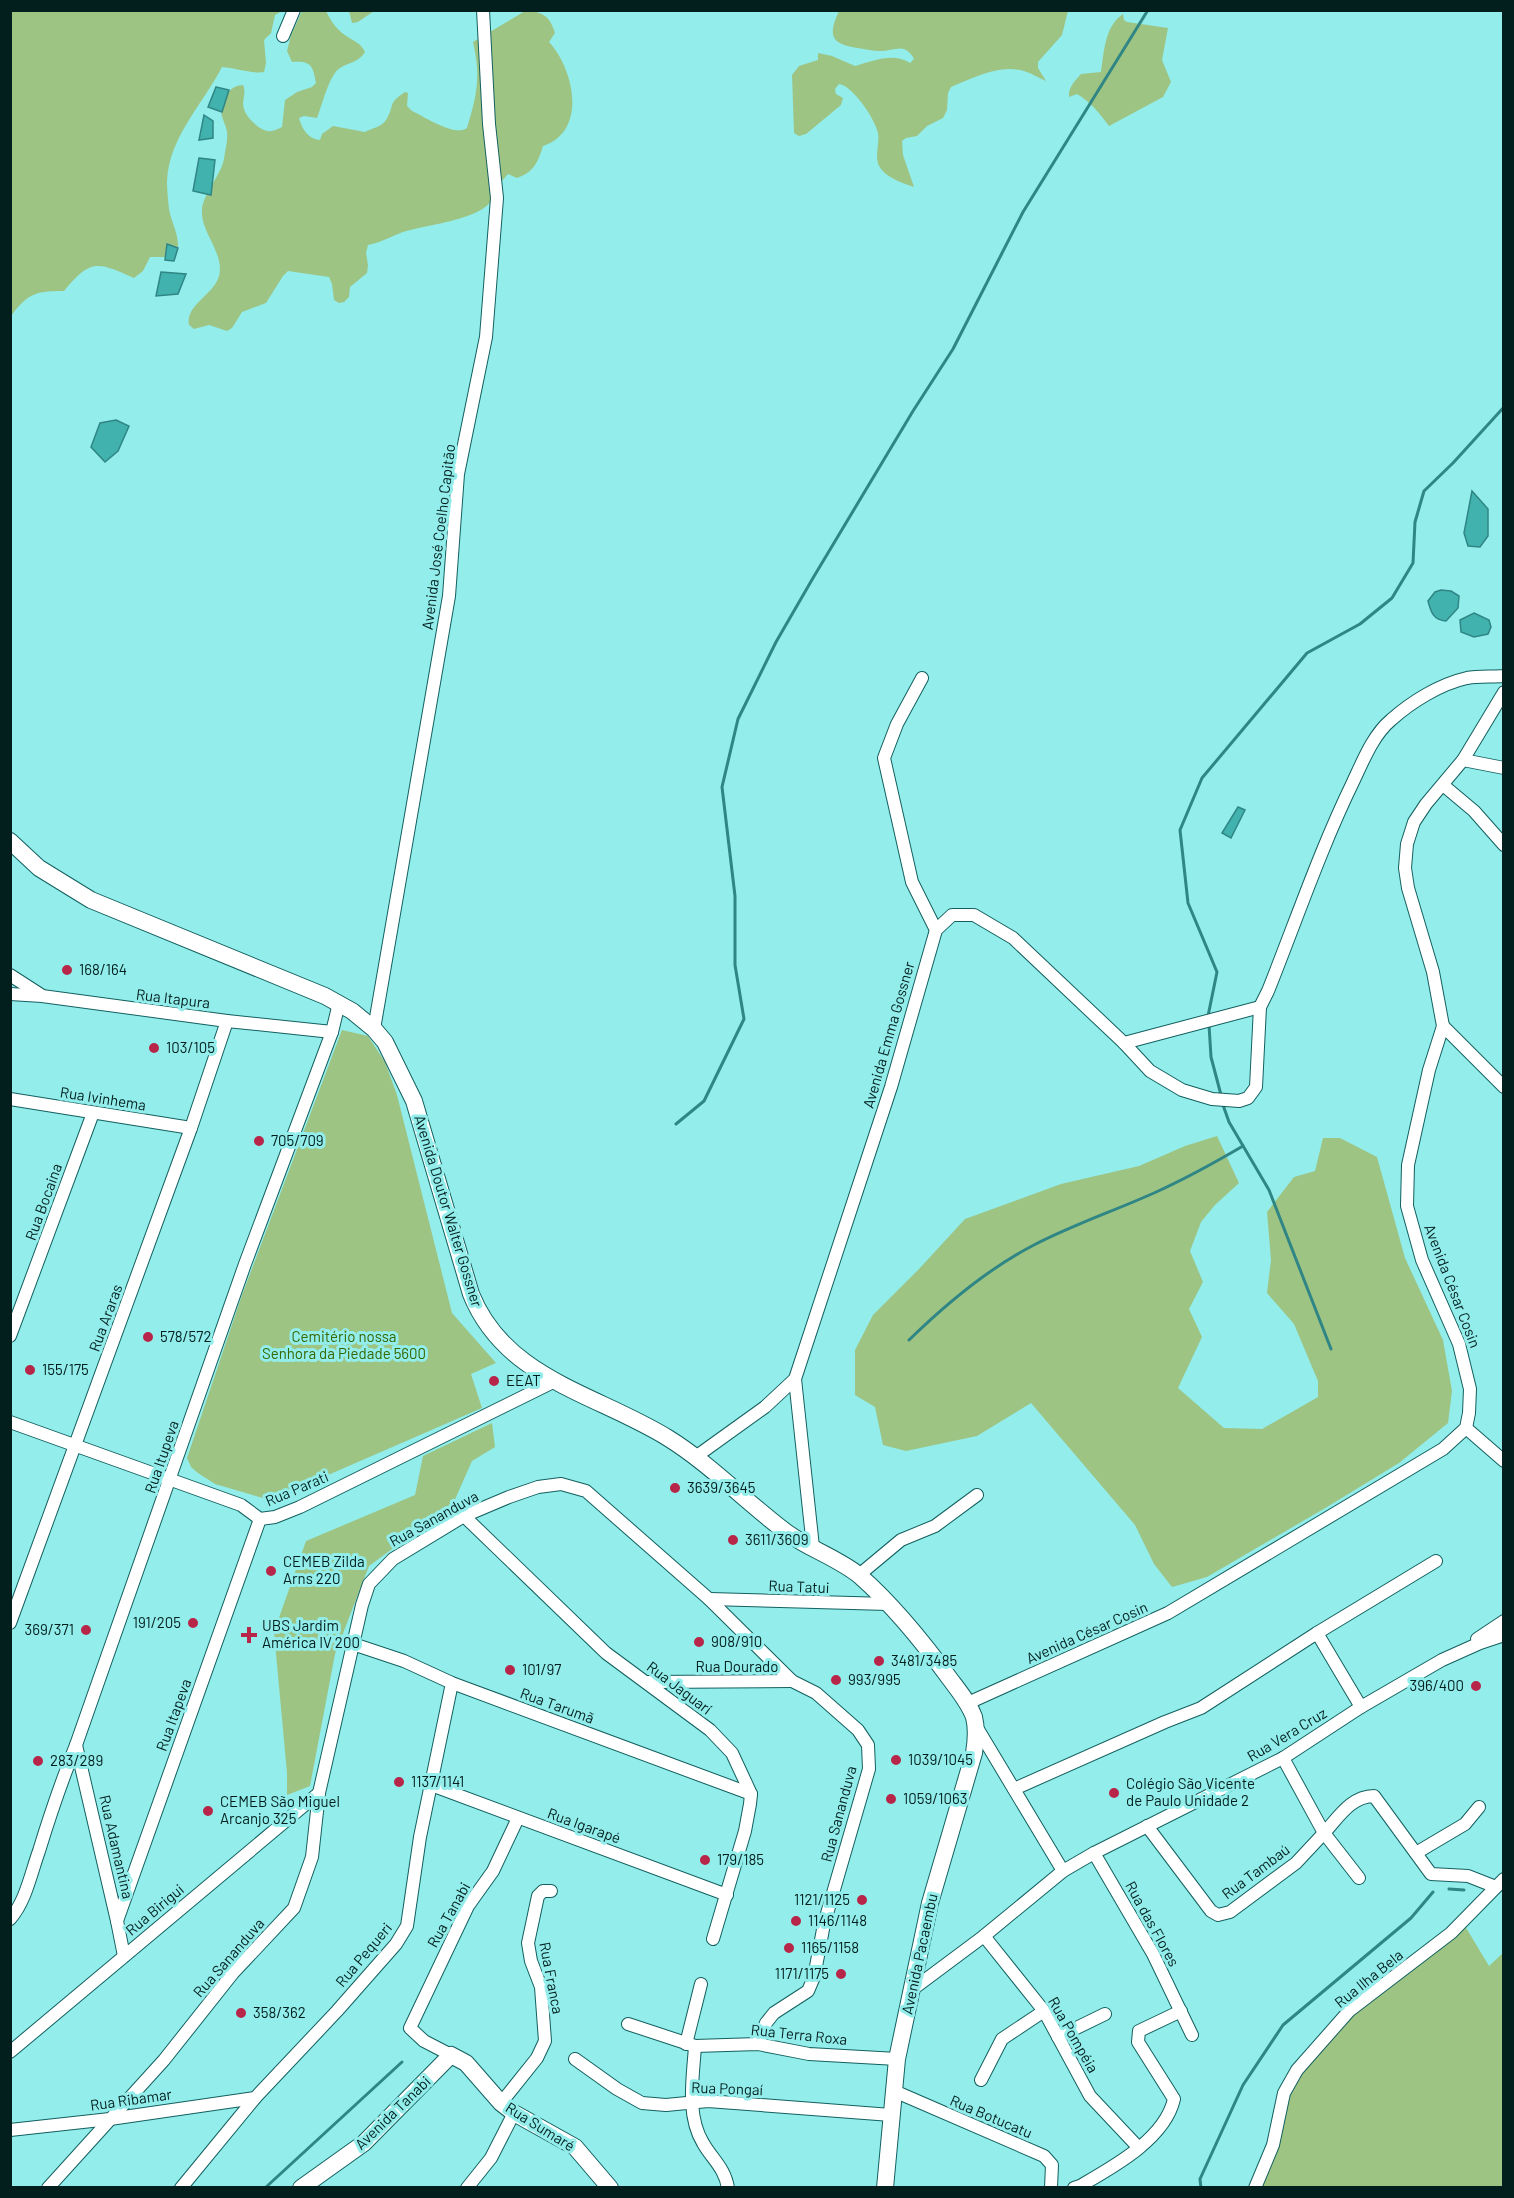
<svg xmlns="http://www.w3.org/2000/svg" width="1514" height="2198" font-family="Barlow,sans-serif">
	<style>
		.green { fill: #9ec484 }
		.water { fill: #42b2af; stroke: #2f8684; stroke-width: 1.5 }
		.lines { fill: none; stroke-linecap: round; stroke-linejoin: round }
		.stream { stroke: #2f8684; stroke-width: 3 }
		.street-casing { stroke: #13605f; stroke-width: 14 }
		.secondary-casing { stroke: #13605f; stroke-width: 18 }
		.street { stroke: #fff; stroke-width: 12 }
		.secondary { stroke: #fff; stroke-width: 16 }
		.poi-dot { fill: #b72649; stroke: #92edeb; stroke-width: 2 }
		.labels { text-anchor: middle; stroke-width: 6; stroke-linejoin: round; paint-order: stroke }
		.street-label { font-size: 15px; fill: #021f1e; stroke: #92edeb }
		.poi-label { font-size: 15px; fill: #021f1e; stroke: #92edeb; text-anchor: start }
		.park-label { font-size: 15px; fill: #386601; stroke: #92edeb }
	</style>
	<rect width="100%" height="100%" fill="#92edeb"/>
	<g class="green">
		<path d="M11,11H282L275,15L271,33L264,40L266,63L264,72C253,74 235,68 222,67C203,104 169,137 167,181C167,190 168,200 169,209C171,221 178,233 178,245C178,250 176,253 173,257H150L143,271L134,278C98,262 91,258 64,291C36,291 28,293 11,316Z"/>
		<path d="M302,11H326C330,19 334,26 341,32C350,40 360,41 365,52C357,65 343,62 335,73C327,84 322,105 317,118L304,116L299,118C302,129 308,139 320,140L322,134L333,126L365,132C372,128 382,127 386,120C396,104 386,105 405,92L408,93L407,106L412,111C425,117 455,137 467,128C477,95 481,76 473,42L525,11C542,11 550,16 555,33L549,42C574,69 588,131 543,146C538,162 534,172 517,178L508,174L501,182L493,176C493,182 494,193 492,199C482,221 419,225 398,234C388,238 379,243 368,245L366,253L368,265L367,273L350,287L349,297L344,302L339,303L334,300L332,284L329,277L288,271L283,276L266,303L242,312L232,328L227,331L209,325L194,329L189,325C185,305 214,295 219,276C225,253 200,232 202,210C202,196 221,175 224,159C225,151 228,140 227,132C226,125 221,117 221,110C222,97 231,85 243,85C247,93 241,101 244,109C246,117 259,130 268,131C272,132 278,129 282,127L285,100L297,92L312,87L316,83C313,66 311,60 292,62L287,51L291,35Z"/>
		<path d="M349,11V10L374,11L358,22L352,23Z"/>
		<path d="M839,11V10L1068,11L1062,35L1038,62V68L1046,81C1039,78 1031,73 1024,71C999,64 974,78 951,87L948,93L947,110L943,118L927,126L917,136L906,138L902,141L903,155L914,187C903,183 889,179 881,169C873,159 880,145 878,133C875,119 853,86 839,84L835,89L836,94L843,98L841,105L806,134L799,136L794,133L792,75L799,66L818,60V53L832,56L855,66C873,61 893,52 910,63L914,59C912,55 909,51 904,49C898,47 888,51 881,51C873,51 865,49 858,48C830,44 828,35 839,11Z"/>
		<path d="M1123,14L1124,20L1127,22L1168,28L1162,60L1171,82L1163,97L1109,126C1100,114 1091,102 1077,94L1069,97C1068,87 1075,81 1081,74L1101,72C1104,51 1105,26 1123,14Z"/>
		<path d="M342,1030L368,1036L385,1062L397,1095L452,1313L496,1363L471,1374L482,1408L289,1492L263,1498L215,1484L198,1473L191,1467L187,1458L242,1295Z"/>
		<path d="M1217,1136L1239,1183L1215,1205L1201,1222L1190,1251L1203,1282L1189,1309L1202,1337L1178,1388L1224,1428L1262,1429L1318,1397V1381L1294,1324L1267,1293L1271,1260L1267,1212L1294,1177L1315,1171L1323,1138H1340L1377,1157L1405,1258L1443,1340L1452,1391L1448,1423L1399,1463L1327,1507L1207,1577L1172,1587L1154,1564L1135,1525L1031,1403L977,1436L906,1451L883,1445L875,1407L855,1395V1350L873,1315L919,1269L965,1219L1061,1184L1139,1166L1185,1146Z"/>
		<path d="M492,1423L495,1447L472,1461L453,1504L369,1566L335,1654L310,1786L287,1795V1773L274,1632L306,1541L415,1495L423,1456Z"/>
		<path d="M1462,1921L1489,1966L1503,1953V2187L1255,2188L1297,2070L1349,2011Z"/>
	</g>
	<g class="water">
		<path d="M216,87L229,90L222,112L208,107Z"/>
		<path d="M204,115L213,121V138L199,140Z"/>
		<path d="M199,158L215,160L211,195L193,191Z"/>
		<path d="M167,244L178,248L174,261L165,260Z"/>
		<path d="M161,272L186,274L178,294L156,296Z"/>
		<path d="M116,420L129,426L118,451L105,462L91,447L100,423Z"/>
		<path d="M1472,491L1488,509V536L1480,547L1468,546L1464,533Z"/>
		<path d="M1441,590L1451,591L1459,596L1458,608L1446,621C1433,620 1431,612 1428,601L1435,592Z"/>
		<path d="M1474,613L1489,620L1491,627L1488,634L1474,637L1461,632L1460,620Z"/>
		<path d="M1238,807L1245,810L1231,838L1222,833Z"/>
	</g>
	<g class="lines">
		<g class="stream">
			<path d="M1208,1016L1217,972L1188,903L1180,830L1202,778L1307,653L1360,624L1392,598L1413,563L1415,522L1424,491L1453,463L1504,407"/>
			<path d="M1209,1025L1211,1057L1221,1095"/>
			<path d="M1223,1105L1229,1122L1269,1190L1331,1349"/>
			<path d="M676,1124L704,1101L744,1019L735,965V896L722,787L738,719L776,642L813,578L913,411L953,349L1023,212L1148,10"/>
			<path d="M909,1340C946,1304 986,1270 1032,1246C1072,1225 1114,1211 1154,1193C1185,1179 1214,1163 1243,1146"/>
			<path d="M1449,1889L1464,1890"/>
			<path d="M265,2188L402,2062"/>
			<path d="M1201,2188L1200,2179L1243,2085L1283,2025L1411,1918L1433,1892"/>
		</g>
		<defs>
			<g id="street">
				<path d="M283,36L294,10"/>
				<path d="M922,678L897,724L884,758L912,882L936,930"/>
				<path d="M1463,760L1504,768"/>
				<path d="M1443,785L1474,811L1504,845"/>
				<path d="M10,975L41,995"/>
				<path d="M10,994L42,996L227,1021L332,1032"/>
				<path d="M1443,1026L1504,1087"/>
				<path d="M374,1029L449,596L458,474L486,337L497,198L489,124L483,10"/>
				<path d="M1124,1043L1260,1007"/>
				<path d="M10,1099L191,1128"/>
				<path d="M10,1336L93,1113"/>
				<path d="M10,1422L241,1505L260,1519L275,1517L300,1507L555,1381"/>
				<path d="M1466,1428L1504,1461"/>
				<path d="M694,1458L765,1407L795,1379"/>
				<path d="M464,1516L606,1653L710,1730L732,1753L751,1794L750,1804L745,1831L713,1939"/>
				<path d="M813,1547L795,1379L891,1087L936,930L952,915H974L1013,938L1124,1043L1150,1071L1182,1090L1212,1099L1239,1101L1248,1098L1256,1087L1260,1007L1268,991C1296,921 1320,850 1353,782C1363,761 1373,735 1391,720C1411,702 1440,684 1467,678C1478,676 1492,677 1504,676"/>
				<path d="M859,1575L901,1540L935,1526L977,1495"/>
				<path d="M709,1599L888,1604"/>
				<path d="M10,1623L191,1128L227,1021"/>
				<path d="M1317,1633L1361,1707"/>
				<path d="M1477,1639L1504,1621"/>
				<path d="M353,1644L404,1661L452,1683L751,1794"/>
				<path d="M647,1682L792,1681"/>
				<path d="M968,1703L1168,1613L1443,1449L1466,1428L1469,1413L1470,1389L1459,1344L1422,1260L1407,1206L1408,1165L1429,1070L1443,1026L1433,972L1408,888L1405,868L1407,844L1414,822L1426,804L1463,760L1504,692"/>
				<path d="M976,1726L1063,1871"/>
				<path d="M76,1745L117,1921L124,1956"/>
				<path d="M1283,1758L1324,1833C1338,1818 1351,1796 1374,1796L1431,1874L1468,1876L1496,1887"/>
				<path d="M431,1785L727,1895"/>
				<path d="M1014,1789L1165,1722L1201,1708L1317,1633L1436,1561"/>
				<path d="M1147,1826L1211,1911L1218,1915L1230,1912L1296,1863L1324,1833L1359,1878"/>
				<path d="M1094,1853L1153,1954L1192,2035"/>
				<path d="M1416,1853L1465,1824L1479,1807"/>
				<path d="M10,1919C26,1901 31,1873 39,1851C50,1815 62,1780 76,1745L245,1264L332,1032L339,1003"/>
				<path d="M117,1921L260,1519"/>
				<path d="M984,1936L1044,2011L1090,2096L1138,2147"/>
				<path d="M913,1989L984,1936L1063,1871L1094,1853L1283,1758L1361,1707L1442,1660L1480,1643L1504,1635"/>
				<path d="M628,2024L695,2046L758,2044L809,2054L897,2059"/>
				<path d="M1058,2037L1105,2014"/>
				<path d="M686,2044L701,1984"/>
				<path d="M695,2046C693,2078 686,2115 703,2143C712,2159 725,2168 728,2188"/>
				<path d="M10,2052L319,1793"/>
				<path d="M451,2055L424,2041L410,2028L468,1906L493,1871L518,1818"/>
				<path d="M575,2059L617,2089L642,2103L666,2105L708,2101L891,2115"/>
				<path d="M981,2080L1002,2039L1044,2011"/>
				<path d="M894,2091L1044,2156L1052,2165L1051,2188"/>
				<path d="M501,2103L537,2058L545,2041L541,1987L531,1961L528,1943L538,1896L543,1891H551"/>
				<path d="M10,2130L110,2119L255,2098"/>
				<path d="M48,2188L164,2060L233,1973L294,1908L312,1857L319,1793L362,1605L369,1584L393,1559L464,1516L509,1497L538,1487L561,1484L586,1491L709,1599L792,1681L816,1693L858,1730L868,1745L869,1769L824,1924L814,1977L808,1991L774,2013L766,2023L758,2044"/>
				<path d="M181,2188L255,2098L337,2011L396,1944L407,1926L420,1837L452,1683"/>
				<path d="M467,2188L491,2158L514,2113"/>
				<path d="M1074,2188L1080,2186C1113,2167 1165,2139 1174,2099L1138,2042L1139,2031L1181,2011"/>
				<path d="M1255,2188L1273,2145L1284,2093L1297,2070L1349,2011L1451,1933L1504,1879"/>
			</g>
			<g id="secondary">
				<path d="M10,841L39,868L91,900L325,996L352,1011L374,1029L385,1042L414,1101L471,1294C505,1379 597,1394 668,1438C710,1464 746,1502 786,1532C809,1549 838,1558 860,1576C894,1606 923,1642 950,1679C959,1691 969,1703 974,1717C977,1729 976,1741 974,1753L930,1903L897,2059L885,2188"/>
				<path d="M301,2188L364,2143L451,2055L466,2063L501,2103L514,2113L575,2147L610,2188"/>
			</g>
		</defs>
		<use href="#street" class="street-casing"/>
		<use href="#secondary" class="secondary-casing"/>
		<use href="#street" class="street"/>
		<use href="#secondary" class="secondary"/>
	</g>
	<g class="poi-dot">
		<circle cx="67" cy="970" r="6"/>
		<circle cx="154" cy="1048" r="6"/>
		<circle cx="259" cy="1141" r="6"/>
		<circle cx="148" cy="1337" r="6"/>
		<circle cx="30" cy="1370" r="6"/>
		<circle cx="494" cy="1381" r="6"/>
		<circle cx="675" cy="1488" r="6"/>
		<circle cx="733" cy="1540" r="6"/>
		<circle cx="271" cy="1571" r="6"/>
		<circle cx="193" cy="1623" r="6"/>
		<circle cx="86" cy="1630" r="6"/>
		<path d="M246 1626h6v6h6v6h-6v6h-6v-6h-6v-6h6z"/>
		<circle cx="699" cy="1642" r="6"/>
		<circle cx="879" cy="1661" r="6"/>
		<circle cx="510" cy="1670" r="6"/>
		<circle cx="836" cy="1680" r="6"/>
		<circle cx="1476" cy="1686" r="6"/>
		<circle cx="896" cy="1760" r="6"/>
		<circle cx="38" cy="1761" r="6"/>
		<circle cx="399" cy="1782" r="6"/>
		<circle cx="1114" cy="1793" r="6"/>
		<circle cx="891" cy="1799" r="6"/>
		<circle cx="208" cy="1811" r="6"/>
		<circle cx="705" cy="1860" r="6"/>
		<circle cx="862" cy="1900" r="6"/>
		<circle cx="796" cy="1921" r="6"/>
		<circle cx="789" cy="1948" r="6"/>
		<circle cx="841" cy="1974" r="6"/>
		<circle cx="241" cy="2013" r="6"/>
	</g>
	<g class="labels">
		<g class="street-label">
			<text transform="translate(439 537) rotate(-83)" y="5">Avenida José Coelho Capitão</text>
			<text transform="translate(173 999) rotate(7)" y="5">Rua Itapura</text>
			<text transform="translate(889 1035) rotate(-74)" y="5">Avenida Emma Gossner</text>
			<text transform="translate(103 1099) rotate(9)" y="5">Rua Ivinhema</text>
			<text transform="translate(44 1202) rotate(-70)" y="5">Rua Bocaina</text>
			<text transform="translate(448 1211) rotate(73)" y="5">Avenida Doutor Walter Gossner</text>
			<text transform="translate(1452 1286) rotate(69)" y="5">Avenida César Cosin</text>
			<text transform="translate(106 1318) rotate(-70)" y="5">Rua Araras</text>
			<text transform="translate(162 1457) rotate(-71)" y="5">Rua Itupeva</text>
			<text transform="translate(297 1489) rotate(-23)" y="5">Rua Parati</text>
			<text transform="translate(434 1519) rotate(-29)" y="5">Rua Sananduva</text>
			<text transform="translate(799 1587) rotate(2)" y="5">Rua Tatui</text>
			<text transform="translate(1087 1633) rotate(-24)" y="5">Avenida César Cosin</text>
			<text x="737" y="1672">Rua Dourado</text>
			<text transform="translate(679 1688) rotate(37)" y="5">Rua Jaguarí</text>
			<text transform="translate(557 1706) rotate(20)" y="5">Rua Tarumã</text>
			<text transform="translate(174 1715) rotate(-70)" y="5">Rua Itapeva</text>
			<text transform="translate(1287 1735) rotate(-31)" y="5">Rua Vera Cruz</text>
			<text transform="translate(839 1814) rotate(-75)" y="5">Rua Sananduva</text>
			<text transform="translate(584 1826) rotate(20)" y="5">Rua Igarapé</text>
			<text transform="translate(116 1847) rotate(77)" y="5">Rua Adamantina</text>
			<text transform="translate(1256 1872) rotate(-37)" y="5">Rua Tambaú</text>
			<text transform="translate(155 1910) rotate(-40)" y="5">Rua Birigui</text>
			<text transform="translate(449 1915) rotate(-61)" y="5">Rua Tanabi</text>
			<text transform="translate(1152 1924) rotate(61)" y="5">Rua das Flores</text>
			<text transform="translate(920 1954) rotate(-78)" y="5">Avenida Pacaembu</text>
			<text transform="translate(364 1955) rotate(-50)" y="5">Rua Pequeri</text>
			<text transform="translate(229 1958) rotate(-49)" y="5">Rua Sananduva</text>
			<text transform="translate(551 1978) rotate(79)" y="5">Rua Franca</text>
			<text transform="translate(1369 1979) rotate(-39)" y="5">Rua Ilha Bela</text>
			<text transform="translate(799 2035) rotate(6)" y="5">Rua Terra Roxa</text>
			<text transform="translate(1073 2035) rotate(60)" y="5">Rua Pompéia</text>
			<text transform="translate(727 2089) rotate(2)" y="5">Rua Pongaí</text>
			<text transform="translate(131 2100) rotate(-8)" y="5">Rua Ribamar</text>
			<text transform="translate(393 2113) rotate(-44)" y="5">Avenida Tanabi</text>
			<text transform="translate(991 2117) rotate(23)" y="5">Rua Botucatu</text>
			<text transform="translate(540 2127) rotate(32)" y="5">Rua Sumaré</text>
		</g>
		<g class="poi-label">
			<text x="79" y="975">168/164</text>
			<text x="166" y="1053">103/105</text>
			<text x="271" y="1146">705/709</text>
			<text x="160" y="1342">578/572</text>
			<text x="42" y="1375">155/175</text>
			<text x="506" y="1386">EEAT</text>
			<text x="687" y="1493">3639/3645</text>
			<text x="745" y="1545">3611/3609</text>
			<text x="283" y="1567">CEMEB Zilda<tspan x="283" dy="17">Arns 220</tspan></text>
			<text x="181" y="1628" text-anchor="end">191/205</text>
			<text x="262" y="1631">UBS Jardim<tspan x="262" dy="17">América IV 200</tspan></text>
			<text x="74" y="1635" text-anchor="end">369/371</text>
			<text x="711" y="1647">908/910</text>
			<text x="891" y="1666">3481/3485</text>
			<text x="522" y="1675">101/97</text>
			<text x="848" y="1685">993/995</text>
			<text x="1464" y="1691" text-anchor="end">396/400</text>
			<text x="908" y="1765">1039/1045</text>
			<text x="50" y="1766">283/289</text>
			<text x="411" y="1787">1137/1141</text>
			<text x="1126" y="1789">Colégio São Vicente<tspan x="1126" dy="17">de Paulo Unidade 2</tspan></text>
			<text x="903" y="1804">1059/1063</text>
			<text x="220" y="1807">CEMEB São Miguel<tspan x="220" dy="17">Arcanjo 325</tspan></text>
			<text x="717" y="1865">179/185</text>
			<text x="850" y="1905" text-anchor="end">1121/1125</text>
			<text x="808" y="1926">1146/1148</text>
			<text x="801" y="1953">1165/1158</text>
			<text x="829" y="1979" text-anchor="end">1171/1175</text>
			<text x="253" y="2018">358/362</text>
		</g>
		<g class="park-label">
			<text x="344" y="1342">Cemitério nossa<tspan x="344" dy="17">Senhora da Piedade 5600</tspan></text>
		</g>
	</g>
	<rect width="1514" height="2198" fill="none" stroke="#021f1e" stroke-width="24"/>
</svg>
